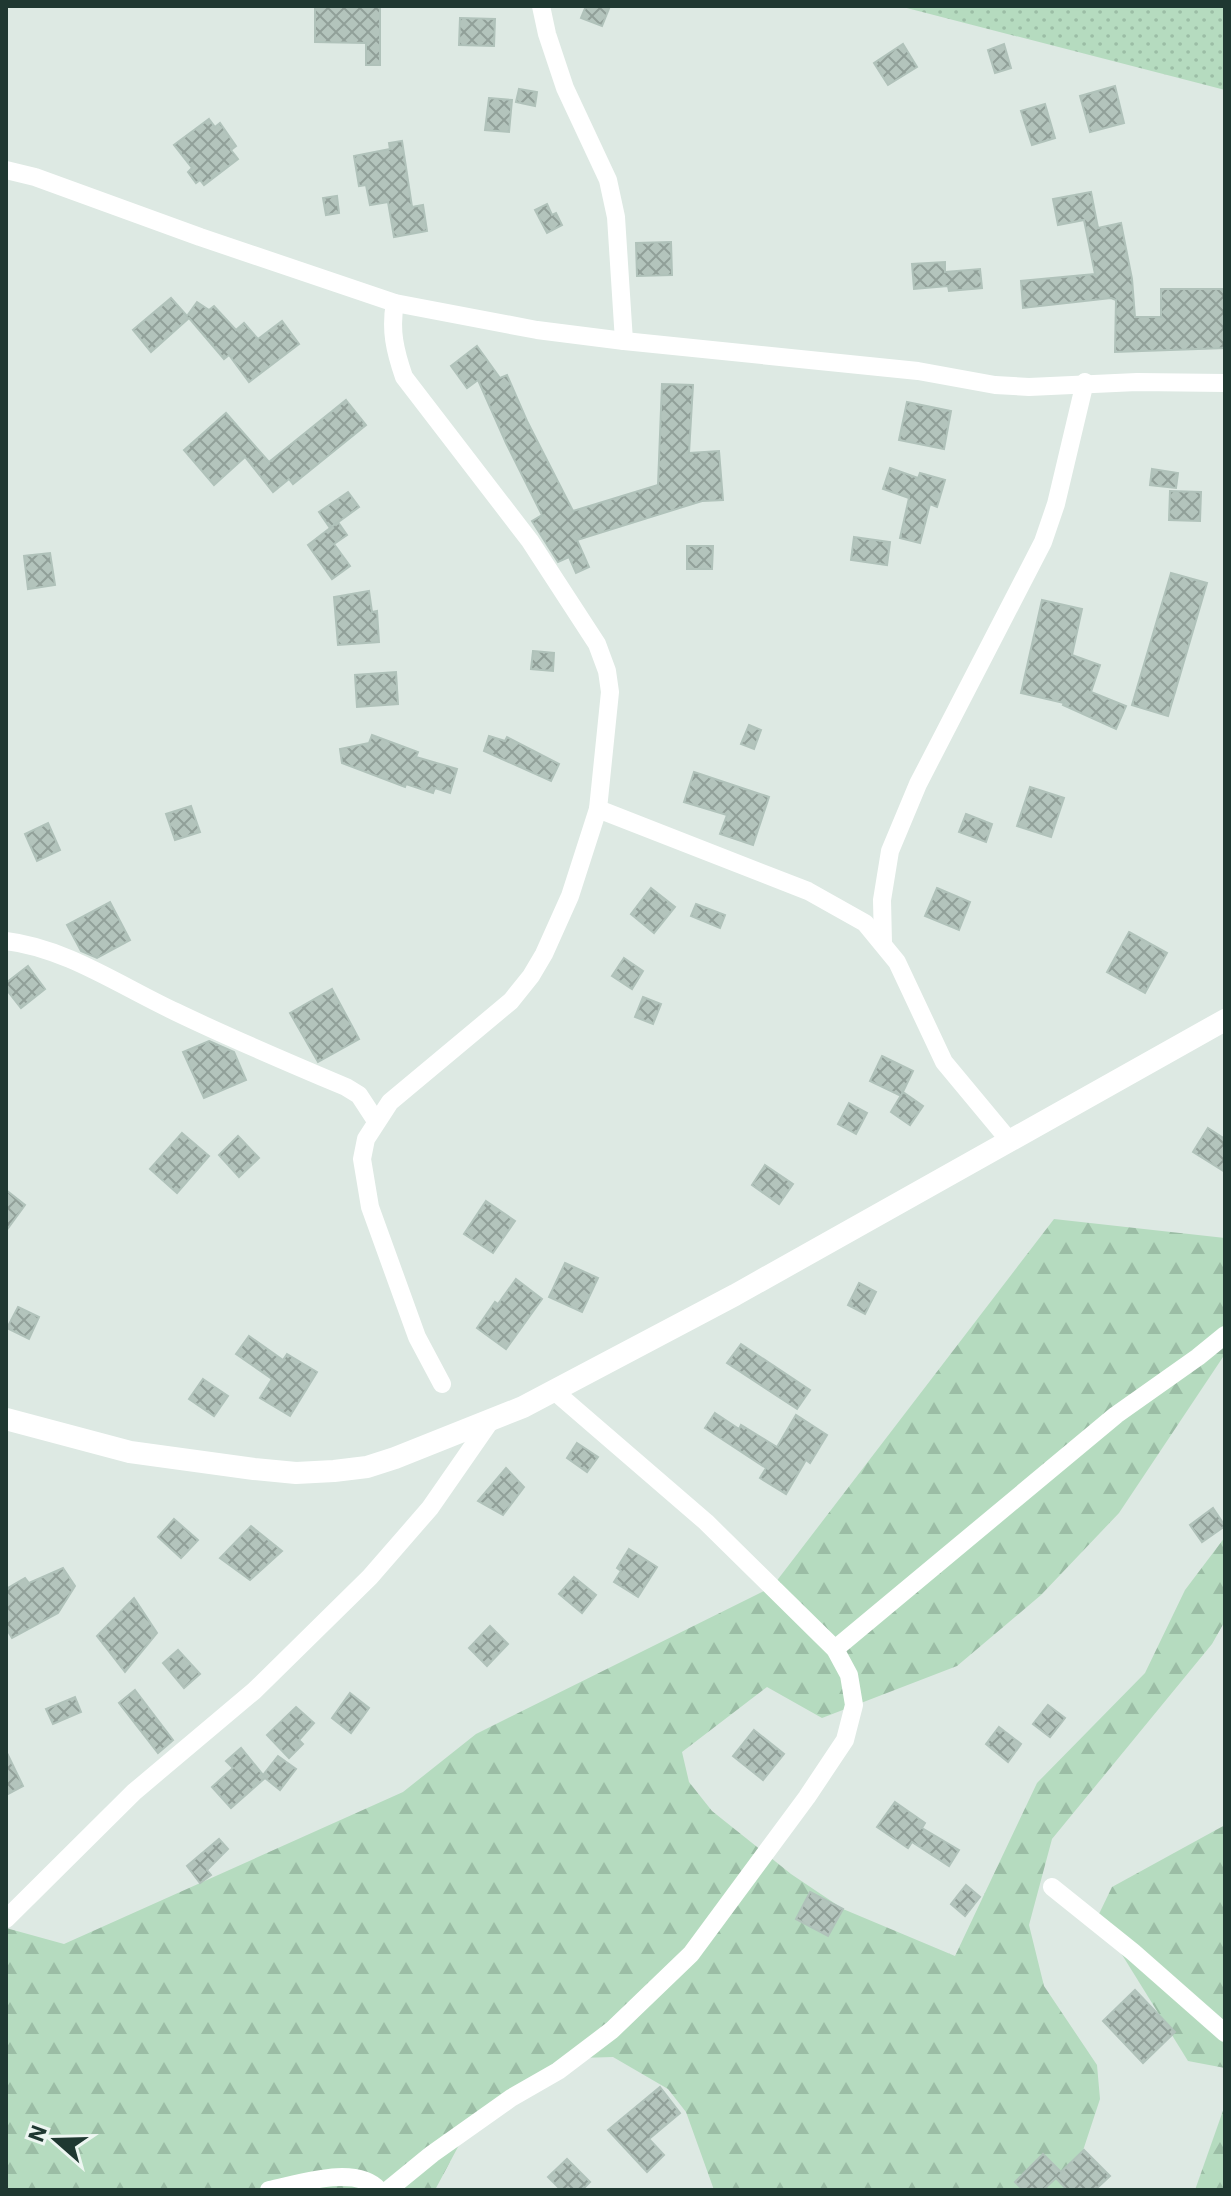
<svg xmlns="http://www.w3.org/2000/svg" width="1231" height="2196" font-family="'IBM Plex Sans',sans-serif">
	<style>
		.grass { fill: url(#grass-dots) }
		.forest { fill: url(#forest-firs) }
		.building { fill: url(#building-cross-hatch); stroke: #b0c2ba; stroke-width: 2 }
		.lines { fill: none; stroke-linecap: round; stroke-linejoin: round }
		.minor { stroke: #fff; stroke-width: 18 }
		.tertiary { stroke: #fff; stroke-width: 22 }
	</style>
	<defs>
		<pattern id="grass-dots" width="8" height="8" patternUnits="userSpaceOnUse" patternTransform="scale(2)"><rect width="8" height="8" fill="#b5dbbf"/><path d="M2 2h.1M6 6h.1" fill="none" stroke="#9bbda5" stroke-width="1.8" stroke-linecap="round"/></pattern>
		<pattern id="forest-firs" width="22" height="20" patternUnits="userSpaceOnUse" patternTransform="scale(2)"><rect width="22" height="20" fill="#b5dbbf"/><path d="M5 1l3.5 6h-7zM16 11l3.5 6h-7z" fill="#9bbda5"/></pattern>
		<pattern id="building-cross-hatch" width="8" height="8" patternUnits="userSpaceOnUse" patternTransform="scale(2)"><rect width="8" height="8" fill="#b3c4bc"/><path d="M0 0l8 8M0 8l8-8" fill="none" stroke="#91a099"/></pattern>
	</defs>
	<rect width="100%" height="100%" fill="#dde9e3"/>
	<path class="grass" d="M899,6H1225V90L1202,84Z"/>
	<g class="forest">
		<path d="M1054,1219L1225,1238V1354L1119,1513L1041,1595L957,1666L822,1718L767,1687L682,1752L689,1782L712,1811L791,1874L843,1909L955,1956L1037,1783L1145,1673L1185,1590L1225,1537V1621L1212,1644L1052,1839L1029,1925L1044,1986L1097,2065L1100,2099L1070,2190H714L686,2112L668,2089L613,2057L580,2058L467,2130L435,2190H6V1928L64,1944L403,1792L476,1734L772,1587Z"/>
		<path d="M1225,1825V2068L1188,2061L1098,1916L1112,1887Z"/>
		<path d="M1225,2105V2190H1195Z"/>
	</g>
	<g class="building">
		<path d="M315,6H380V65H366V43L315,42Z"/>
		<path d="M586,6H610L602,26L581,18Z"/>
		<path d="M460,18L495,19L494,46L459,45Z"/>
		<path d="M903,44L917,67L888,85L874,63Z"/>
		<path d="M1004,44L1011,68L995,73L988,50Z"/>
		<path d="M1115,86L1124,123L1090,132L1080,96Z"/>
		<path d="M519,89L537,92L535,106L516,102Z"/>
		<path d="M489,98L512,100L509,132L485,130Z"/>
		<path d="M1045,104L1055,138L1032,145L1021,111Z"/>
		<path d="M209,119L215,127L220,123L236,146L231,150L238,159L204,185L200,180L196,183L188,172L192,168L174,145Z"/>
		<path d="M402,141L412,207L423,205L427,231L394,237L388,202L370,205L366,185L359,186L354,156L390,149L389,143Z"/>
		<path d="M1091,192L1098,228L1121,223L1132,279L1135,317H1161V289H1225V348L1115,352L1116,300L1111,298L1023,308L1021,281L1095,274L1084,220L1058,225L1053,199Z"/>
		<path d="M337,196L339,213L326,215L323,198Z"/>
		<path d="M547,204L552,215L556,213L562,225L547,233L535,210Z"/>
		<path d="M671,242L672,275L637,276L636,243Z"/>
		<path d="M945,262V272L980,269L982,288L949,291L948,286L914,289L912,264Z"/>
		<path d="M171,298L187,316L197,302L209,310L214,306L236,330L244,323L258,339L282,321L299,344L249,382L229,355L224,359L189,318L151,352L133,330Z"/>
		<path d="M477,346L500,378L507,375L527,421L573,511L658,485L662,384L693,385L689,453L719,451L723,500L702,501L577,540L589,567L576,573L569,557L558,562L532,521L542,515L506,443L478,380L467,388L451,366Z"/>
		<path d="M346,400L366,425L293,484L289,479L273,492L245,457L214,485L184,450L226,413L269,462Z"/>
		<path d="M907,402L951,411L944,449L899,440Z"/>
		<path d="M890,468L918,478L920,473L945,480L937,507L930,504L920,543L900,538L909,498L883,489Z"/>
		<path d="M1152,469L1178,473L1176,488L1150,485Z"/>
		<path d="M1170,491L1201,492L1200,521L1169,520Z"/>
		<path d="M348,492L359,507L330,528L319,512Z"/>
		<path d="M338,522L347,535L334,544L350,566L332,579L308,545Z"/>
		<path d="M854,537L890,542L887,565L851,560Z"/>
		<path d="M687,546H713L712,569H687Z"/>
		<path d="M50,553L55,585L28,589L24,556Z"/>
		<path d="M1171,573L1207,583L1168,716L1132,705Z"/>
		<path d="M369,591L372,612L377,611L379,642L338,645L334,597Z"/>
		<path d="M1042,600L1082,609L1072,655L1100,665L1091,692L1126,706L1116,729L1063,705L1064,703L1021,693Z"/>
		<path d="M533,651L554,653L553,671L531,669Z"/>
		<path d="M396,672L398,704L357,707L355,675Z"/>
		<path d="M749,725L761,730L754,749L741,744Z"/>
		<path d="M372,735L418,752L416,757L457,769L450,793L435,788L433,793L406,784L405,787L342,763L340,749L369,743Z"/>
		<path d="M489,736L505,741L507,737L559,764L551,781L484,751Z"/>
		<path d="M694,772L769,797L753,845L720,834L727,815L684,802Z"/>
		<path d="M1030,787L1064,798L1051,837L1017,826Z"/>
		<path d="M191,806L200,832L175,840L166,814Z"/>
		<path d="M966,814L992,824L986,842L959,832Z"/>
		<path d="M48,823L60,850L37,861L25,834Z"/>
		<path d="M651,888L675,907L654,933L631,914Z"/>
		<path d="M937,888L970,902L959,930L925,916Z"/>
		<path d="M110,902L130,940L97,958L81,951L67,925Z"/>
		<path d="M696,904L725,915L720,928L691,916Z"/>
		<path d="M1129,932L1167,953L1145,993L1107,972Z"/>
		<path d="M624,958L643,971L632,989L612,976Z"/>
		<path d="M28,966L45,989L21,1008L6,989V983Z"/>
		<path d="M332,989L359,1039L318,1062L290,1013Z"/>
		<path d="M643,997L661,1004L653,1024L635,1017Z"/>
		<path d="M209,1041L234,1052L246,1080L204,1098L183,1052Z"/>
		<path d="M882,1056L913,1071L901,1096L870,1081Z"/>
		<path d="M903,1092L923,1106L910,1125L891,1112Z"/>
		<path d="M849,1103L867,1113L856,1134L838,1124Z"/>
		<path d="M1208,1128L1225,1139V1172L1193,1152Z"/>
		<path d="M182,1133L209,1156L177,1193L150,1169Z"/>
		<path d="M238,1136L259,1158L239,1177L219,1155Z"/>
		<path d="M765,1165L793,1184L779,1204L752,1185Z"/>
		<path d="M6,1190L25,1205L6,1231Z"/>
		<path d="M486,1201L515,1221L493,1253L464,1234Z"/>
		<path d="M565,1263L598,1278L582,1312L549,1297Z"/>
		<path d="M516,1279L542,1299L506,1349L477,1328L495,1302L498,1304Z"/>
		<path d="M859,1283L876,1292L865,1314L848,1305Z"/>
		<path d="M18,1307L39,1317L29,1339L7,1328Z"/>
		<path d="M249,1336L283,1360L287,1354L317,1372L290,1416L260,1398L272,1379L236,1354Z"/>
		<path d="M741,1344L810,1390L797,1409L727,1363Z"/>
		<path d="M203,1379L228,1396L214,1416L189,1399Z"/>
		<path d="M715,1413L739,1429L741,1425L777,1447L796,1415L827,1435L810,1463L806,1460L786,1494L760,1478L766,1468L705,1428Z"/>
		<path d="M577,1443L598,1457L587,1472L567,1458Z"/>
		<path d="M506,1468L524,1487L503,1515L478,1501Z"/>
		<path d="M1213,1508L1225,1526L1202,1542L1190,1525Z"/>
		<path d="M174,1519L198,1540L181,1558L158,1537Z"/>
		<path d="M251,1526L282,1551L250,1580L220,1558Z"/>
		<path d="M629,1549L657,1567L638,1597L614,1582L621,1571L617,1568Z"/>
		<path d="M63,1568L75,1586L58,1613L12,1638L6,1628V1589L25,1578L29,1583Z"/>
		<path d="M574,1577L596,1595L582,1613L559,1594Z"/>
		<path d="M134,1598L157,1633L125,1672L97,1636Z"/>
		<path d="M490,1626L508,1644L487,1666L469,1648Z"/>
		<path d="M178,1650L200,1674L184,1688L163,1663Z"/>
		<path d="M135,1690L173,1740L158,1753L119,1703Z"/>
		<path d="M350,1693L369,1708L351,1733L332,1718Z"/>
		<path d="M75,1697L81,1712L53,1724L46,1709Z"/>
		<path d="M1048,1705L1065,1718L1050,1737L1033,1724Z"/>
		<path d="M296,1707L314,1723L299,1740L303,1744L289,1758L267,1735Z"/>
		<path d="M999,1727L1021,1744L1008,1762L986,1744Z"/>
		<path d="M754,1730L784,1754L763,1780L733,1756Z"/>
		<path d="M241,1748L263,1775L278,1756L296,1769L280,1790L265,1778L231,1808L212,1787L233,1768L226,1761Z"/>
		<path d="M6,1751L23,1786L6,1795Z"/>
		<path d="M895,1802L925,1823L922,1828L959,1850L949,1866L912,1842L908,1848L877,1827Z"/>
		<path d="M219,1839L228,1849L207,1870L211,1875L200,1883L187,1866Z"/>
		<path d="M966,1885L980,1897L965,1916L951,1904Z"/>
		<path d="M810,1892L843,1909L828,1936L796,1919Z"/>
		<path d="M1135,1990L1175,2032L1143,2063L1103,2021Z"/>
		<path d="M660,2087L680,2113L649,2139L664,2155L647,2172L608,2130Z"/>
		<path d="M1084,2150L1110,2176L1095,2190H1067L1056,2178L1043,2190H1023L1015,2182L1043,2154L1061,2172Z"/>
		<path d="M567,2159L590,2182L582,2190H561L548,2177Z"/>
	</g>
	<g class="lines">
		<g class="minor">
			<path d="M541,6L547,34L565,88L608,180L616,217L624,341"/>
			<path d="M6,170L35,177L200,237L395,303L537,330L624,341L918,371L995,385L1029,387L1137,382L1225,383"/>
			<path d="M395,303C390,330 395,351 404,377L530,541L597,644L607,671L610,692L598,809L570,896L544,954L531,976L511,1001L390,1102L366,1139L362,1159L370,1207L417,1337L442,1384"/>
			<path d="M598,809L808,891L865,923L897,962L944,1062L1008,1139"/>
			<path d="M6,941C66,948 122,987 176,1012C232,1039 289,1063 346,1087L359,1095L376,1121"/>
			<path d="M883,943L882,900L890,851L918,784L1043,542L1056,504L1085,382"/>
			<path d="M835,1649L1116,1415L1198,1357L1225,1335"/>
			<path d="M1052,1887L1133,1952L1225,2033"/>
			<path d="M6,1919L134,1792L254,1691L370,1577L430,1508L489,1423"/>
			<path d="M269,2190C299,2184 356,2164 379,2190"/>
			<path d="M388,2190L432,2154L511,2098L558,2071L612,2030L691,1954L807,1797L845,1740L854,1705L849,1675L835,1649L706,1522L553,1390"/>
		</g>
		<path class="tertiary" d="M6,1419L130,1452L254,1469L296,1473L334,1471L367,1467L395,1458L523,1407L735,1295L1225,1020"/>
	</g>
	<rect width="1231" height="2196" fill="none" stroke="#1f3831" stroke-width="16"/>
	<g transform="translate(56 2140) rotate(290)" stroke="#edf6f1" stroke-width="6" paint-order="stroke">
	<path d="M0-6L14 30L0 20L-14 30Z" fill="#1f3831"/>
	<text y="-12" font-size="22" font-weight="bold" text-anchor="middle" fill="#1f3831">N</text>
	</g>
</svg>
